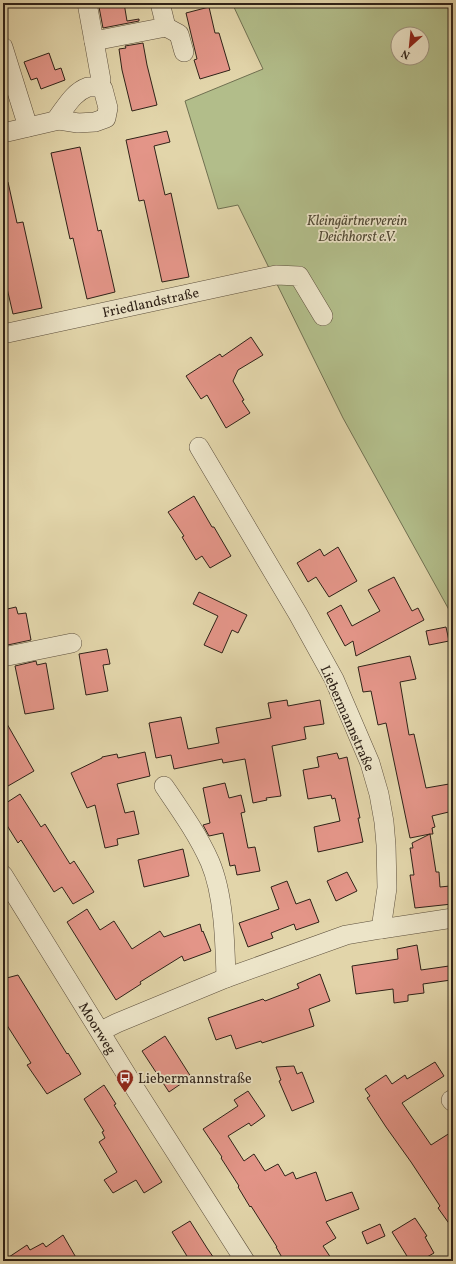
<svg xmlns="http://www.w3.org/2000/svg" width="456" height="1264" font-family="Vollkorn,serif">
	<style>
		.green { fill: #b2bd8a; stroke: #707051; fill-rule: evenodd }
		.building { fill: #e39588; stroke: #2f2218 }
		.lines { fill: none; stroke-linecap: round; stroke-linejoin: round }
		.minor-casing { stroke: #5c4f3c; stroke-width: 20 }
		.minor { stroke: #ece4c8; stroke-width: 19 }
		.labels { text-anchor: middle; stroke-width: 3.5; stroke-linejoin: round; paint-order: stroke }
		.park-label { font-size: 14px; font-style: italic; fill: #504934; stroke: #ece4c8 }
		.street-label { font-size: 14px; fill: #2f2218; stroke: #ece4c8 }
		.poi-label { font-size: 14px; fill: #2f2218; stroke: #ece4c8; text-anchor: start }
	</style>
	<rect width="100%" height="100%" fill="#e2d5aa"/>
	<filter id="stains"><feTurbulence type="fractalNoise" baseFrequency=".005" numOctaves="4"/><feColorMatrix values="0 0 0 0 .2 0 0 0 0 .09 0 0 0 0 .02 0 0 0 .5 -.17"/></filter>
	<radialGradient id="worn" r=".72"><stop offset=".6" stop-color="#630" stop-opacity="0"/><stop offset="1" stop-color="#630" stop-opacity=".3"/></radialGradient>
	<path class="green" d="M232,3H453V617L343,418L238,205L218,209L185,101L263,69ZM398,34H422V58H398Z"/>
	<g class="building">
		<path d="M124,3L127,21L139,19V21L103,28L99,7Z"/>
		<path d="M209,7L215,33H219L230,70L200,79L194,60L197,59L186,13Z"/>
		<path d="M143,43L147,65L157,105L132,111L122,70L119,49L126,48L125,46Z"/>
		<path d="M49,53L55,70L61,68L65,80L41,89L37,78L31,80L24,62Z"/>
		<path d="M167,131L170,142L154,146L165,195L171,193L189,277L162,282L144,200L139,201L126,140Z"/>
		<path d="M80,147L98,231L101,230L115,292L87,299L73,238L70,239L51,153Z"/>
		<path d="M8,182L17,223L23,222L42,308L13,314L3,271V183Z"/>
		<path d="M251,337L263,355L238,370L233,381L244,400L242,401L250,413L226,428L207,395L201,399L186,376L220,354L222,357Z"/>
		<path d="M194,496L212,527H214L231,556L210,568L202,556L196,560L182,537L184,536L168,512Z"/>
		<path d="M338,547L357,581L329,597L316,577L308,582L297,563L320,549L324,556Z"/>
		<path d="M394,577L412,611L418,608L424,620L356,656L353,641L345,646L327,613L341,605L352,626L380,611L368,590Z"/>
		<path d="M199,592L247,615L238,633L232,630L222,653L204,645L218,616L193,604Z"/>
		<path d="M16,607L18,614L26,613L31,640L3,646V610Z"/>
		<path d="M446,627L449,641L429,645L426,631Z"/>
		<path d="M107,649L110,664L103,665L108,691L86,695L79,654Z"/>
		<path d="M410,656L416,679L400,682L409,735L414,734L426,788L449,784L453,805V811L432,816L435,827L432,828L433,834H430L436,872H439L440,887L450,886L452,904L415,908L410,875H414L410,848H413L412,843L430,834L410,838L386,723L378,725L371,691L363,692L358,667Z"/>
		<path d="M36,661L37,665L46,663L54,709L25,714L15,666Z"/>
		<path d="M287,700L288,706L320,700L324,724L304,727L306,739L272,746L281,796L266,798L267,800L253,803L245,759L223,763L222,759L174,769L171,755L156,758L149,723L181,717L188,749L219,743L216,728L271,718L268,703Z"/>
		<path d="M3,717L34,771L8,786L3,778Z"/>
		<path d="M145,752L150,776L117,784L125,813L134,811L139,834L117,839L118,845L105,848L95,805L87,808L71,773L102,758V757L117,754L118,758Z"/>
		<path d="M337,753L339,759L347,757L360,818H358L363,842L318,852L314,827L340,821L335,798L332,799L331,795L308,799L303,770L319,767L317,757Z"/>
		<path d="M225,783L229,798L241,795L245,812L241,813L248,848L255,847L260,871L237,875L235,865L230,866L223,833L209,836L203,825L210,823L203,788Z"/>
		<path d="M20,794L41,827L45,824L70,864L74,861L94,892L73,904L62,887L54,892L21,840L18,843L3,819V805Z"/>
		<path d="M183,849L189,876L144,887L138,860Z"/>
		<path d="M347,872L357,891L336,901L327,881Z"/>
		<path d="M287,881L296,904L310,899L319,922L296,930L294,924L271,933L273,938L248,947L239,923L279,909L271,887Z"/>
		<path d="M87,909L100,930L114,921L132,949L160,931L164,937L200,924L202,932L203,931L211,951L184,961L182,956L140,982L141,984L116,1000L67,922Z"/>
		<path d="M417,945L421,970L449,966L451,980L423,984L424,993L408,995V1001L394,1003L393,989L356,994L352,966L398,959L397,949Z"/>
		<path d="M320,974L330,1001L309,1009L314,1026L262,1043L261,1041L236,1049L231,1035L216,1040L208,1018L263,999L265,1001L299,988L297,984Z"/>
		<path d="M18,975L67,1054L68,1053L81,1074L47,1094L27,1065L31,1063L3,1019V979Z"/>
		<path d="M165,1036L191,1077L169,1092L142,1051Z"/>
		<path d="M435,1062L444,1076L402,1103L431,1145L453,1131V1229L438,1208L440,1206L411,1162L386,1127L367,1098L370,1096L365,1089L386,1075L392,1084L405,1075L407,1079Z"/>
		<path d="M294,1066L297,1074L302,1072L314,1102L292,1111L279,1081L281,1080L276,1067Z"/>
		<path d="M104,1085L116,1104L114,1105L162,1182L144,1193L136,1180L113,1193L104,1180L117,1172L99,1142L105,1138L102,1132L104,1131L84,1099Z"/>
		<path d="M248,1091L265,1116L251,1126L249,1123L228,1136L244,1161L254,1154L265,1171L278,1164L285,1176L293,1172L296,1179L316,1172L326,1201L352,1192L359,1209L326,1222L336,1238L323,1246L333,1261H284L276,1247H277L251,1206L250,1207L238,1187L239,1186L221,1158L222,1157L203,1129L238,1106L234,1100Z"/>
		<path d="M415,1218L427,1236L425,1237L434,1253L420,1261H410L392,1232Z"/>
		<path d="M190,1221L207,1248L216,1261H190L172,1232Z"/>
		<path d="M380,1224L385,1236L367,1244L362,1232Z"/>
		<path d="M63,1235L78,1261H3L27,1245L30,1250L43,1243L46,1247Z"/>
	</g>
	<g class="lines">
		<defs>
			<g id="minor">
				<path d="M87,3L94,41"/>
				<path d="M166,27L179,34L184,52"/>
				<path d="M3,47L28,127"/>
				<path d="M88,87H99L103,89L108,108L106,118L95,122L78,123L59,120L58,117C67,105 74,92 88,87Z"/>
				<path d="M99,87L101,80L94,41L166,27L160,3"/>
				<path d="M3,133L59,120"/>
				<path id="s1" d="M3,334L276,275L299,276L323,316"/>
				<path d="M3,657L72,643"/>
				<path d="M164,786C181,811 198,835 210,862C224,895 225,942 226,978"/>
				<path id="s2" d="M3,875L136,1090L245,1261"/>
				<path d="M381,929L453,918"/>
				<path d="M101,1031L117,1023L226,978L346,935L381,929L387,888L386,845L384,822L379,794L370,763L334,679L298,614L199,447"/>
				<path d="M451,1100L453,1102"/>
			</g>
		</defs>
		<use href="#minor" class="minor-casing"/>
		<use href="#minor" class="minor"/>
	</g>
	<defs>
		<symbol id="bus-pin" viewBox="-11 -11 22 30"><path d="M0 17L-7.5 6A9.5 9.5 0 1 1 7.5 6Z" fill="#8f2418" stroke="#ece4c8"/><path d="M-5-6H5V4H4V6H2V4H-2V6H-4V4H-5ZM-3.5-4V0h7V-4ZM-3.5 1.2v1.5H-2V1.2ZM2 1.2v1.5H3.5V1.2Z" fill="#fff"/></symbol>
	</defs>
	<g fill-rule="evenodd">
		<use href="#bus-pin" x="115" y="1068" width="20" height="27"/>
	</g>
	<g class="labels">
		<g class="park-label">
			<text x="357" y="225">Kleingärtnerverein<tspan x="357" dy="16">Deichhorst e.V.</tspan></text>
		</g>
		<g class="street-label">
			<text dy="5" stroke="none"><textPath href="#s1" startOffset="151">Friedlandstraße</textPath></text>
			<text transform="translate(348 718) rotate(66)" y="5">Liebermannstraße</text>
			<text dy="5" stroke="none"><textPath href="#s2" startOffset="180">Moorweg</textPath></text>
		</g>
		<g class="poi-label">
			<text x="138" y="1083">Liebermannstraße</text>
		</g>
	</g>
	<rect width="456" height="1264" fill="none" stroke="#e2d5aa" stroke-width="16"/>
	<rect x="4" y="4" width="448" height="1256" fill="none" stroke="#2f2218" stroke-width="2"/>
	<rect x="8" y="8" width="440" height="1248" fill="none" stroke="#2f2218"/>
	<g transform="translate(410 46) rotate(207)"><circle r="19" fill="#ece4c8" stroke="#a09682"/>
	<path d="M0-3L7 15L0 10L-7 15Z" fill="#8f2418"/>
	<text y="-6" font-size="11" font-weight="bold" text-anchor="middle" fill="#2f2218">N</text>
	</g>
	<rect width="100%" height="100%" filter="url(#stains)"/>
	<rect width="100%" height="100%" fill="url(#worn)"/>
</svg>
